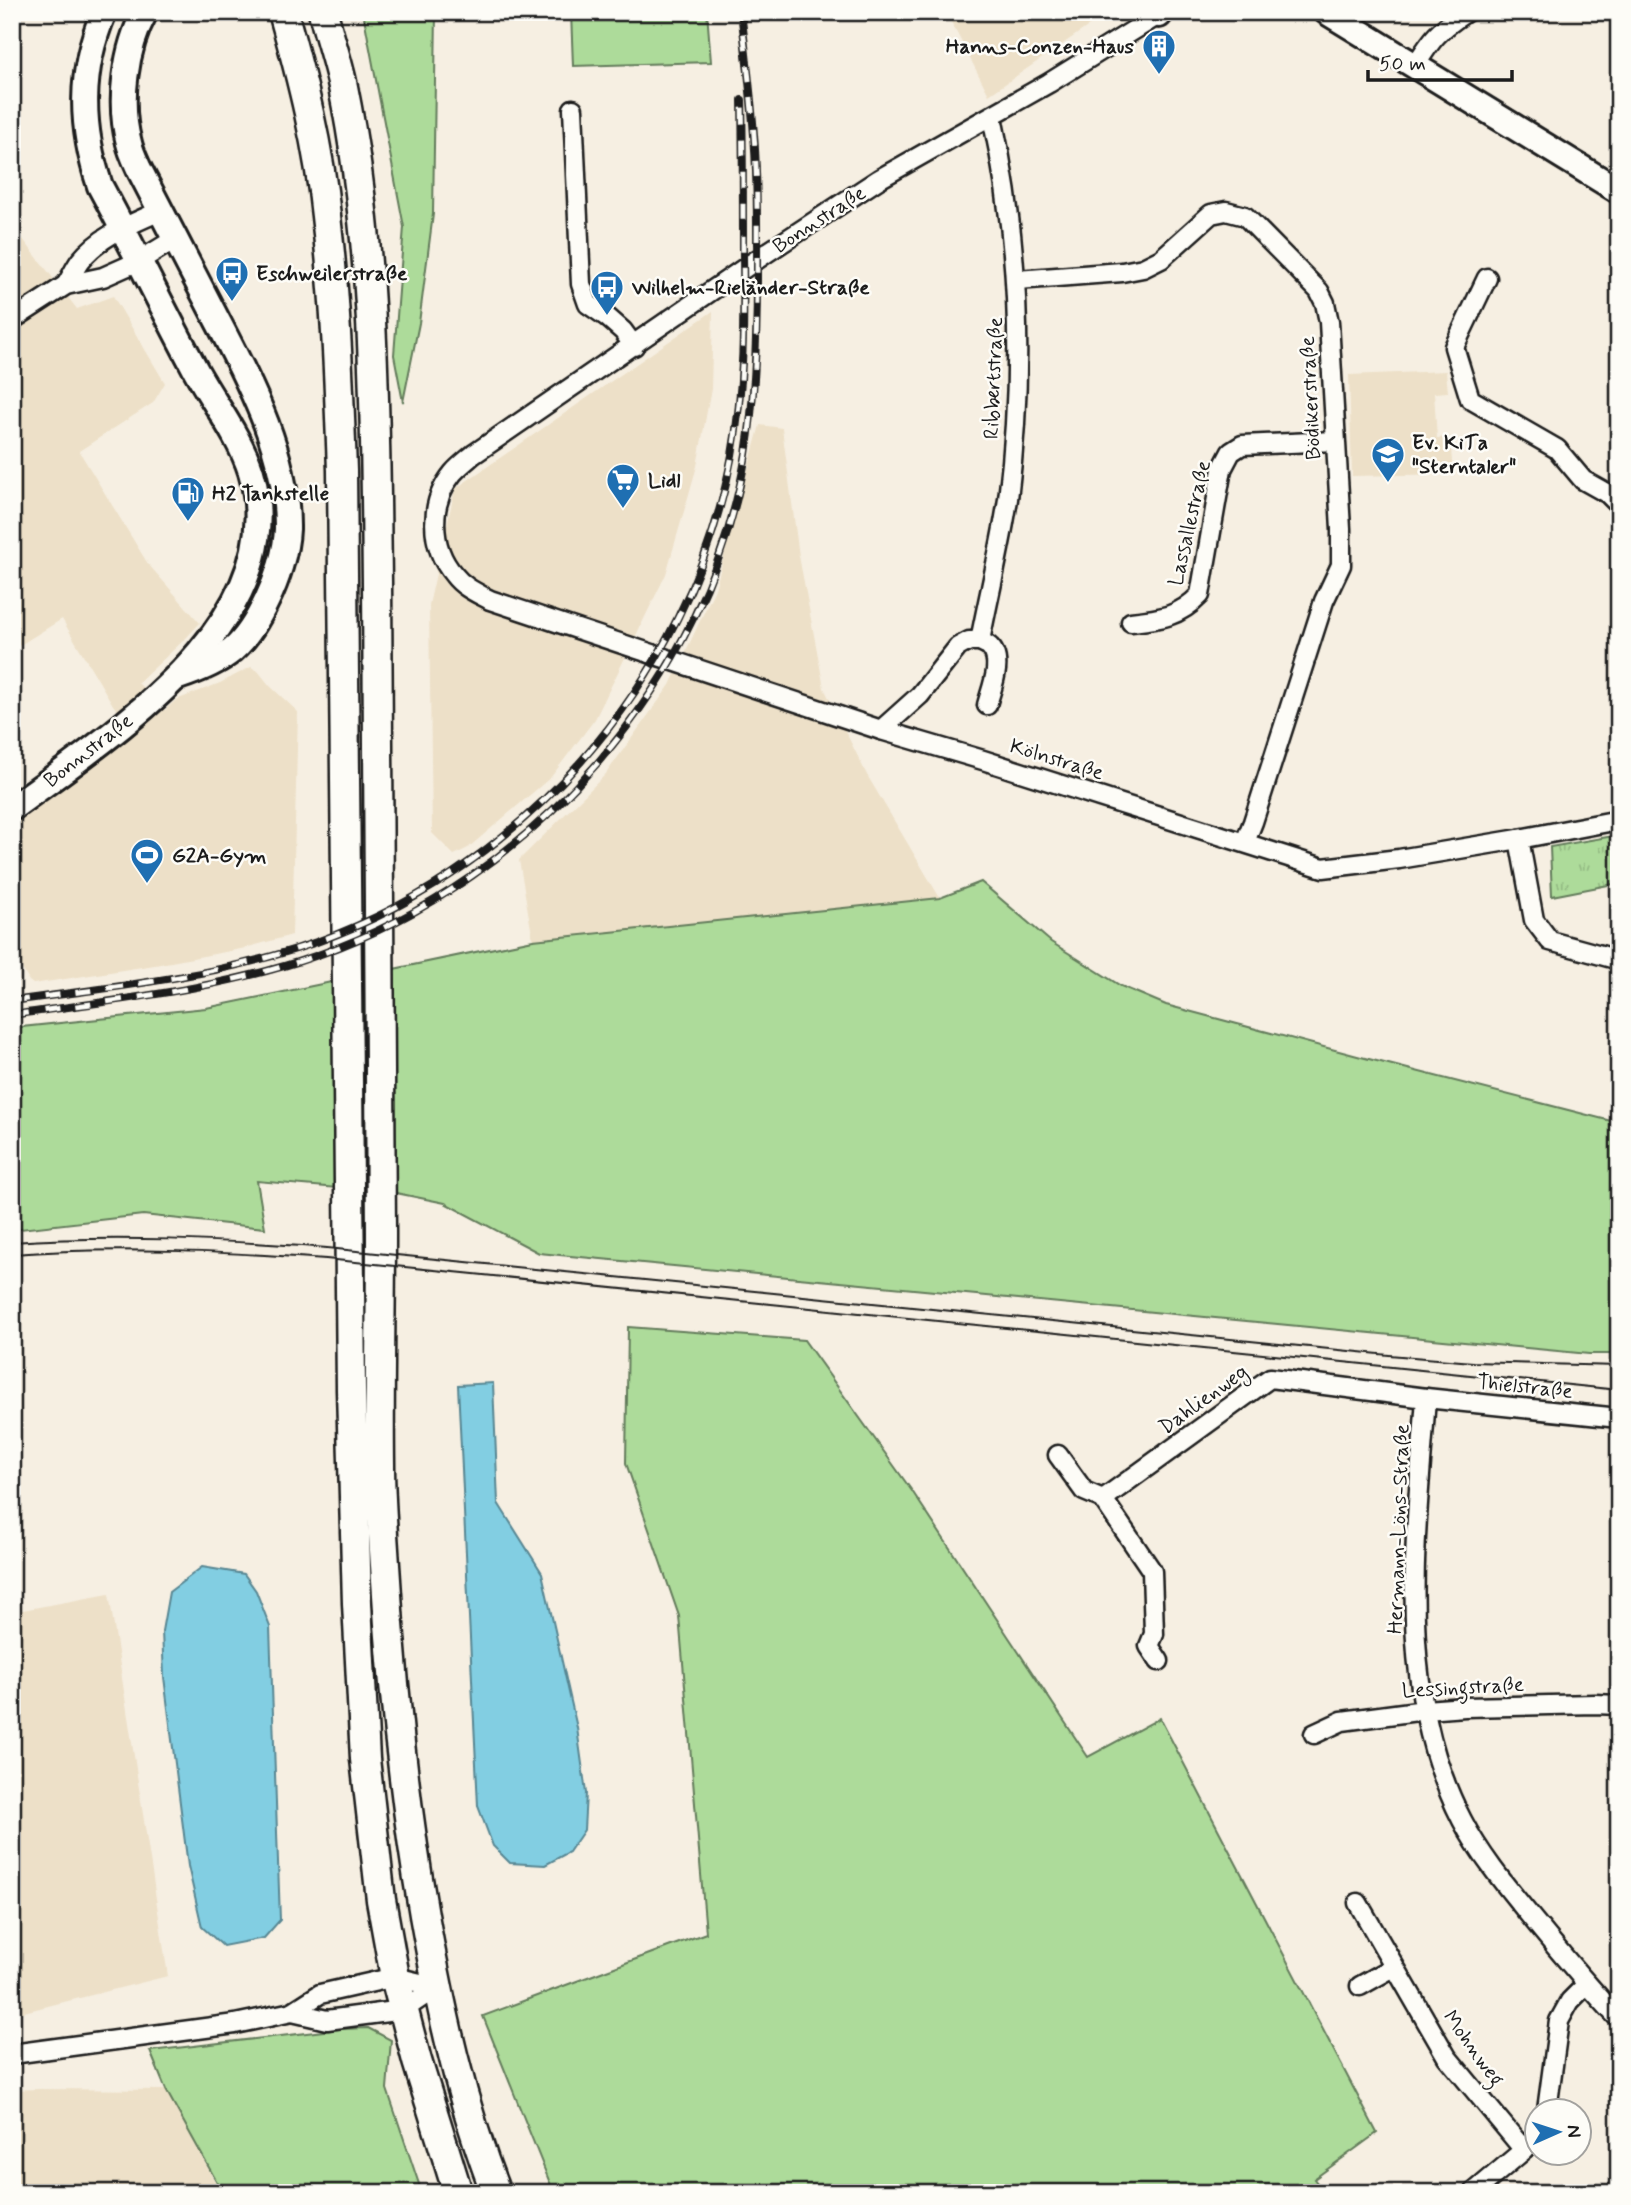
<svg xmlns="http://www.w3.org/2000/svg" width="1631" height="2205" font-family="Mynerve,sans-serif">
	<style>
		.built { fill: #ede0c8 }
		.grass { fill: #addb9a; stroke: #647c5b; stroke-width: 2 }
		.park { fill: url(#park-tufts); stroke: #647c5b; stroke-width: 2 }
		.water { fill: #82cee2; stroke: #598793; stroke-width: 2 }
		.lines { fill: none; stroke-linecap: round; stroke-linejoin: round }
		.street-casing { stroke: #1c1c1c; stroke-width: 23 }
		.secondary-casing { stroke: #1c1c1c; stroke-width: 30 }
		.primary-casing { stroke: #1c1c1c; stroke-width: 33 }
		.street { stroke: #fdfcf7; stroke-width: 18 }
		.secondary { stroke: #fdfcf7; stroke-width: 24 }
		.primary { stroke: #fdfcf7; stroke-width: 28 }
		.tram { stroke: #1c1c1c; stroke-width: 2 }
		.rail-casing { stroke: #1c1c1c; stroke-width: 8 }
		.rail { stroke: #fdfcf7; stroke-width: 5; stroke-dasharray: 16; stroke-linecap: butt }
		.labels { text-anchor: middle; stroke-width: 5; stroke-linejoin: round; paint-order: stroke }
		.poi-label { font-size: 21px; font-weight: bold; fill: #1c1c1c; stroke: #fdfcf7; text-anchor: start }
		.street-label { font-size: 21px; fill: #1c1c1c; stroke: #fdfcf7 }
	</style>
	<defs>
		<pattern id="park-tufts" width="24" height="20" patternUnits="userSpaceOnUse" patternTransform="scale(1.75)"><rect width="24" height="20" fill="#addb9a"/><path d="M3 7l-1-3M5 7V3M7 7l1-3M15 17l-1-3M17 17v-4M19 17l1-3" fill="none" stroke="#94bb84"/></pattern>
	</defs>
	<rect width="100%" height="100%" fill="#f6efe2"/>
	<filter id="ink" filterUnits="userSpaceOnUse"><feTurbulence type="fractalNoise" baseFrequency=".0143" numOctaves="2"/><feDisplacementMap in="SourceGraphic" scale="14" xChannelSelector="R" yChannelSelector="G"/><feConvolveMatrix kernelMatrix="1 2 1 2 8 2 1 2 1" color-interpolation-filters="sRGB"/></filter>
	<g filter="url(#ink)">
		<g class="built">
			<path d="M946,12H1109L989,95Z"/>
			<path d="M12,225L77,309L113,296L165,383L153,403L79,451L148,564L200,623L185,639L138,683L165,710L176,700L220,683L251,667L258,671L270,686L298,712L292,935L241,949L155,965L33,984L29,981L12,951V822L131,728L113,705L62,619L12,650Z"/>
			<path d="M713,311L711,389L697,466L666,574L595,719L551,777L468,848L454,855L432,833L429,605L455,489Z"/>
			<path d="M1446,371L1448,392L1434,393L1437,438L1450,437L1453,474L1352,476L1349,375Z"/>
			<path d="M760,425L782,428L799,556L824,688L867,775L940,898L533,940L519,860L605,775L670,685L715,589Z"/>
			<path d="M109,1594L168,1976L12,2015V1612Z"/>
			<path d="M38,2089L166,2090L221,2193H12V2090Z"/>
		</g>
		<g class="grass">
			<path d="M363,12H436L433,214L419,323L403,402L394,355L404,227Z"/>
			<path d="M571,12H707L711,62L573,66Z"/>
			<path d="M981,882L1051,942L1121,986L1166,1005L1365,1058L1619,1123V1354H1589L539,1253L445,1203L396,1193L257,1181L265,1228L143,1215L12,1230V1028L206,1008L533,940L940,898Z"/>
			<path d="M628,1327L804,1340L912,1491L1088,1757L1160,1718L1377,2133L1314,2179L1325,2193H554L483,2016L706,1933L679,1616L626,1463Z"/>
			<path d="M368,2028L391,2040L387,2089L422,2193H223L166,2090L150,2051L341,2029Z"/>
		</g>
		<path class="park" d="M1619,835V883L1552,896L1550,847Z"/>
		<g class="water">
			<path d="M493,1383L498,1503L542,1573L577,1728L586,1793L584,1830L569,1852L545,1865L510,1863L493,1846L478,1806L458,1385Z"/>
			<path d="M202,1567L244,1574L256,1591L270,1627L280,1920L264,1938L223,1946L202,1927L188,1866L164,1677L162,1631L169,1592Z"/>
		</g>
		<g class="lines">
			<defs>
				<g id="street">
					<path d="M1163,12L1049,83L879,179L768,252L474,454C467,460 459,466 453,473C429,502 429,546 454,575C463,587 477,593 490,600L881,730L983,760L1323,868L1399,859L1519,839L1619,820"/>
					<path d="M1415,66C1433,37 1438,31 1466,12"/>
					<path d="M573,109L581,284L588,304L607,317L623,331L634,346"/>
					<path d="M1487,278L1454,347L1470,399L1557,449L1583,480L1608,494L1619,505"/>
					<path d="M1017,280L1122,272L1143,268L1161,259L1211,214L1226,211L1245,216L1319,291L1325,303L1329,322L1341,529V565L1324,601L1253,822L1245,842"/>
					<path d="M66,285C71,277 75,268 80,261C101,235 131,224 160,211"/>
					<path d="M12,320L66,285L103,277L139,261L175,239"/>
					<path d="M1131,622C1160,619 1179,617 1200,595L1222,469L1231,452L1242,445L1335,441"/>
					<path d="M980,641C983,643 988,644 990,647C1004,661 991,689 987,705"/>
					<path d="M881,730L920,695L958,647L969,641H980C989,594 1001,546 1008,499C1024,370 1020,244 992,117"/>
					<path d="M1519,839L1534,920L1550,941L1619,960"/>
					<path d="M1426,1398C1416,1539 1394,1689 1462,1820C1481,1857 1510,1891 1536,1923C1563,1956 1590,1988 1619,2019"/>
					<path d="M1058,1455L1084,1491L1103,1499L1152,1571L1154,1634L1149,1646L1159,1661"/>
					<path d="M1103,1499L1270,1378L1426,1398L1619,1418"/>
					<path d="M1314,1734L1342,1721L1425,1710L1465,1707L1595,1704L1619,1705"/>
					<path d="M1358,1903L1447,2057L1524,2150"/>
					<path d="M1360,1986L1394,1967"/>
					<path d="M292,2012L327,2020L403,2010L437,1987"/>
					<path d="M12,2054L235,2024L292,2012L320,1994L395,1977L437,1987"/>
					<path d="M1547,2110L1559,2021L1570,2001L1587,1984"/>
					<path d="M1473,2193L1524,2150L1536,2136"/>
				</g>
				<g id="secondary">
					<path d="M145,12C125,48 118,103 129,143C131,152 135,160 139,169C163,216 188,263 212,310C247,378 288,451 287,529C286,552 277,580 267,600C245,647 227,661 178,677"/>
					<path d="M1327,12L1619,191"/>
					<path d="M1159,15V12"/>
					<path d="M12,808C112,734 295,619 251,472C240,436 210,398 193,365C161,305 132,245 100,186C80,126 79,71 104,12"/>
				</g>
				<g id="primary">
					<path d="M283,12C302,79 319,147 326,216C336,300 339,386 342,471L351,1390L357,1603L365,1759L381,1900L395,1977L417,2061L458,2193"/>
					<path d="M323,12C329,37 338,62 343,87C376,249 375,417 377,582C380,799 381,1016 381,1233C381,1311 379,1388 380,1465C380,1498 383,1532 385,1565C392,1682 404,1799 424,1915C441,2010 461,2103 496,2193"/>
				</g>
			</defs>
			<use href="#street" class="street-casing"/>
			<use href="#secondary" class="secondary-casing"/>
			<use href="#primary" class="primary-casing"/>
			<use href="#street" class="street"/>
			<use href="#secondary" class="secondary"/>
			<use href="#primary" class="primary"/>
			<g class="tram">
				<path d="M12,1242C117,1235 222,1240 327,1248L1389,1355L1473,1362L1619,1366"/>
				<path d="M12,1254C117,1246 222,1252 326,1259L1619,1390"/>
			</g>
			<defs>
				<g id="rail">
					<path d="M12,1001C107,988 204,978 296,949C517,878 690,684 732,455C744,389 744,321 743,254C743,203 743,151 742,100"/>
					<path d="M12,1015C114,1000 220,990 318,955C534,879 708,682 746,454C755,396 757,338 757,280C757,232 758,183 754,135C751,94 746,53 741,12"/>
				</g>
			</defs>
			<use href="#rail" class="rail-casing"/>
			<use href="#rail" class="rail"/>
		</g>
	</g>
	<defs>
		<symbol id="building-pin" viewBox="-11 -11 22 30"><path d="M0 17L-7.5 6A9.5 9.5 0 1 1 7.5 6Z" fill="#1f6fb2" stroke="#fdfcf7"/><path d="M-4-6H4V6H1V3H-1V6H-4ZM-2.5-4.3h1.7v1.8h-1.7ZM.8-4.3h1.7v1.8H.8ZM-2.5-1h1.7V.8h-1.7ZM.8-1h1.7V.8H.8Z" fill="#fff"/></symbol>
		<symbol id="bus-pin" viewBox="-11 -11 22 30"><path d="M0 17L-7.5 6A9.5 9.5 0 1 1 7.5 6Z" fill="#1f6fb2" stroke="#fdfcf7"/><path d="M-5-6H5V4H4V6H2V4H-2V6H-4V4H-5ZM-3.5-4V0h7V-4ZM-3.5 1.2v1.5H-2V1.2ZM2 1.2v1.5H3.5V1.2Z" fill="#fff"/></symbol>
		<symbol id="school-pin" viewBox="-11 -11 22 30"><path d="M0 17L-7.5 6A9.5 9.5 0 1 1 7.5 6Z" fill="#1f6fb2" stroke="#fdfcf7"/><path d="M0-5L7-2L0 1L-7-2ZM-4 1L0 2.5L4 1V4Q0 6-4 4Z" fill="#fff"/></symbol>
		<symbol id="supermarket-pin" viewBox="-11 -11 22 30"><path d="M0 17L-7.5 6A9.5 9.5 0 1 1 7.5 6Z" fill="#1f6fb2" stroke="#fdfcf7"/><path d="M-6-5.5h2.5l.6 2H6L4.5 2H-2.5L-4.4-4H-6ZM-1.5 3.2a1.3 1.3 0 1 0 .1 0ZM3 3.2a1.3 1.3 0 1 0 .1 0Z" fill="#fff"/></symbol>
		<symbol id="fuel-pin" viewBox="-11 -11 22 30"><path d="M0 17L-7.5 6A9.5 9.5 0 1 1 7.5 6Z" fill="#1f6fb2" stroke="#fdfcf7"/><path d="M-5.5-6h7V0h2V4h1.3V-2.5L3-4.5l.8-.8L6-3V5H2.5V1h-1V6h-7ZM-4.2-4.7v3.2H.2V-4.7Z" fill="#fff"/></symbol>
		<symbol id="stadium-pin" viewBox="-11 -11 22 30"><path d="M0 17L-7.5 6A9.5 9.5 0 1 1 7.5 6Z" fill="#1f6fb2" stroke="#fdfcf7"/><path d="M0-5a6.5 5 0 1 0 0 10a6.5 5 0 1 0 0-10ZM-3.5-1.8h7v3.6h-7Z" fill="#fff"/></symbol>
	</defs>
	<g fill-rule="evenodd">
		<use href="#building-pin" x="1140" y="27" width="38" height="52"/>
		<use href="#bus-pin" x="213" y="254" width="38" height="52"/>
		<use href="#bus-pin" x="588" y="268" width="38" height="52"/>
		<use href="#school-pin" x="1369" y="435" width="38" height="52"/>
		<use href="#supermarket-pin" x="604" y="461" width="38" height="52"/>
		<use href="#fuel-pin" x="169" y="474" width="38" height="52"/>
		<use href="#stadium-pin" x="128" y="836" width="38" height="52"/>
	</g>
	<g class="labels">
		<g class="poi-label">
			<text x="1134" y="53" text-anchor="end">Hanns-Conzen-Haus</text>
			<text x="256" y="280">Eschweilerstraße</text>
			<text x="632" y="294">Wilhelm-Rieländer-Straße</text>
			<text x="1412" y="449">Ev. KiTa<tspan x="1412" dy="24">"Sterntaler"</tspan></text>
			<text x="648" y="487">Lidl</text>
			<text x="212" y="500">H2 Tankstelle</text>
			<text x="172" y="862">G2A-Gym</text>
		</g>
		<g class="street-label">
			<text transform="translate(819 219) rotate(-33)" y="7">Bonnstraße</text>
			<text transform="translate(993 378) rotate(-88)" y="7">Ribbertstraße</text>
			<text transform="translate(1310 398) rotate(-93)" y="7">Bödikerstraße</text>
			<text transform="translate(1189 523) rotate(-77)" y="7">Lassallestraße</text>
			<text transform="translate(88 750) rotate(-38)" y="7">Bonnstraße</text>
			<text transform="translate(1057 759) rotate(17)" y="7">Kölnstraße</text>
			<text transform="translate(1525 1386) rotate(6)" y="7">Thielstraße</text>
			<text transform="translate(1203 1399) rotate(-36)" y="7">Dahlienweg</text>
			<text transform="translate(1398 1529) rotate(-88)" y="7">Hermann-Löns-Straße</text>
			<text transform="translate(1463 1687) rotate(-3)" y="7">Lessingstraße</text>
			<text transform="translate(1474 2048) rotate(54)" y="7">Mohnweg</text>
		</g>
	</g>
	<rect width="1631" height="2205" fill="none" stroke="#fdfcf7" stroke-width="42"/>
	<rect x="21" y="21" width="1589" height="2163" fill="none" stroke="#1c1c1c" stroke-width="2.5" filter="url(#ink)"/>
	<g transform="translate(1558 2132) rotate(87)"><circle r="33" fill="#fdfcf7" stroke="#a3a29f" stroke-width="2"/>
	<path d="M0-5L12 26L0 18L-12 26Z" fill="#1f6fb2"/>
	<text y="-10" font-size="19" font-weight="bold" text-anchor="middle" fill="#1c1c1c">N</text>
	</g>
	<path d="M1368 70v10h144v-10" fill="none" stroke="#1c1c1c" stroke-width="3.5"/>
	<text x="1379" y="70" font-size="21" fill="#1c1c1c" stroke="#fdfcf7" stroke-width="5" paint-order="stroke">50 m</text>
</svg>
